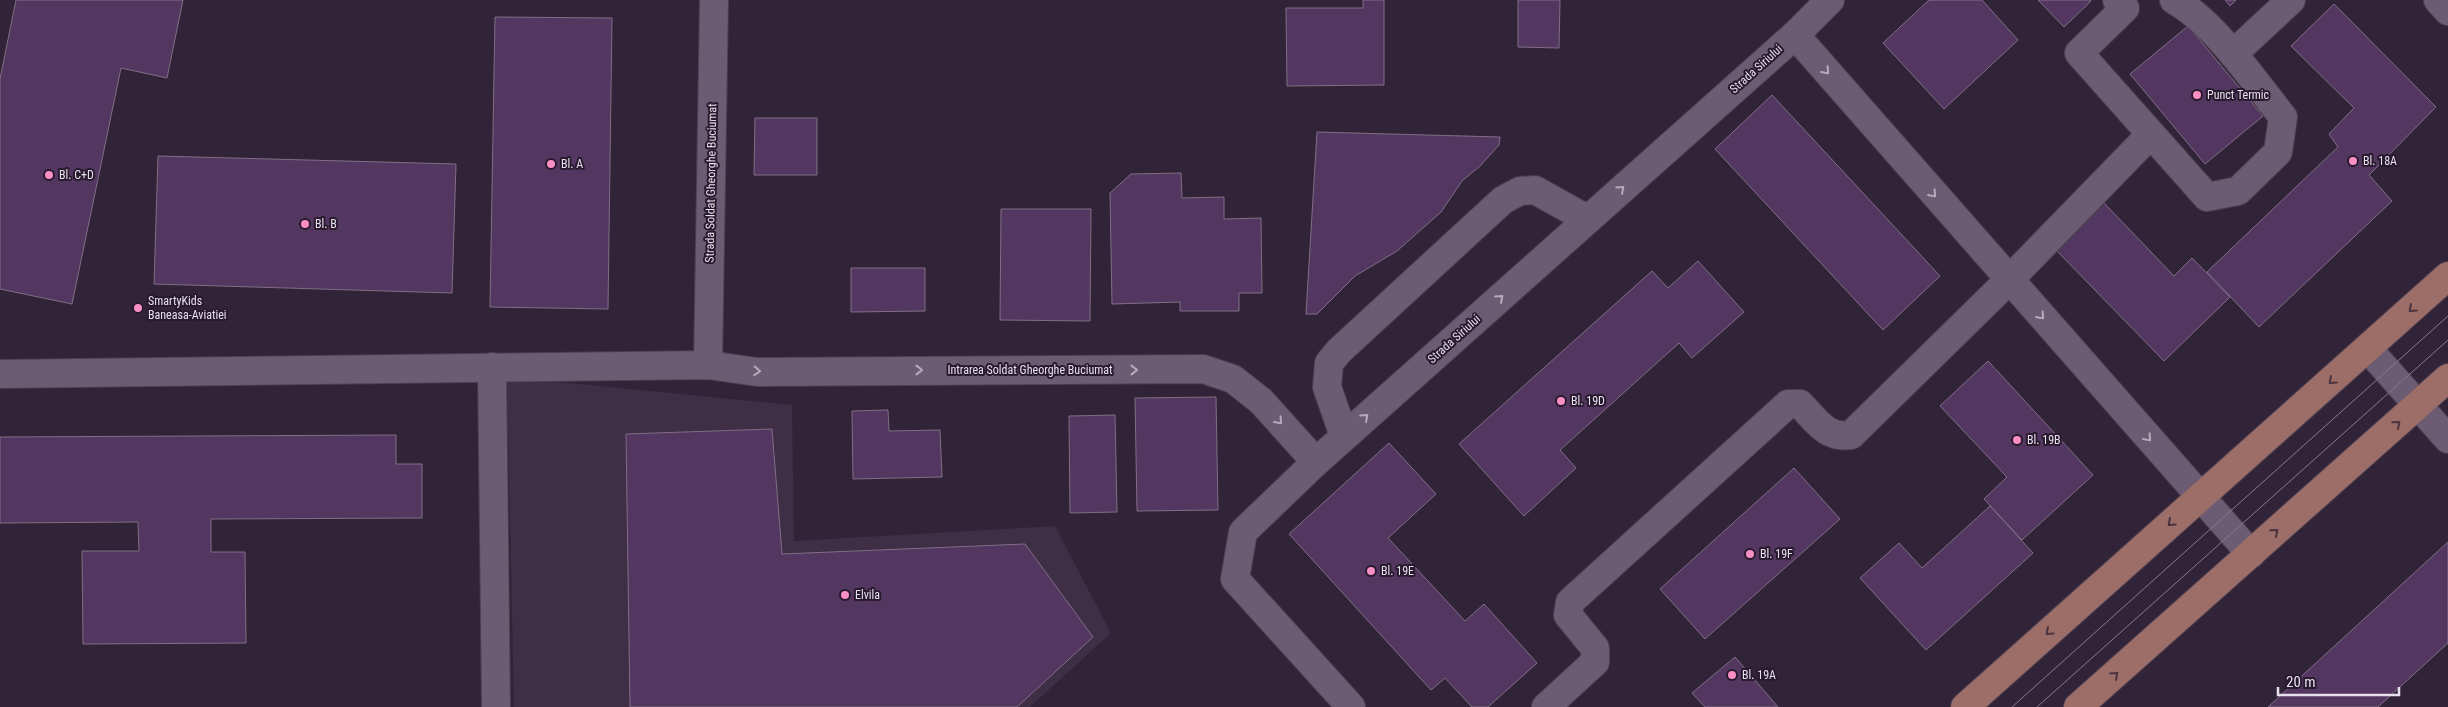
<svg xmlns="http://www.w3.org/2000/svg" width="2448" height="707" font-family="'Roboto Condensed',sans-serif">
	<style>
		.built { fill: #3e2e46 }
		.building { fill: #543760; stroke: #7f6f86 }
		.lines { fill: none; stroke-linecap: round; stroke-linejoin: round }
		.minor-casing { stroke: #4b3f50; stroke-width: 30 }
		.major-casing { stroke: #4b3f50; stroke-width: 30 }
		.minor { stroke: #6c5c73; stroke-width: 28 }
		.major { stroke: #9d6d68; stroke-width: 28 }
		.tram { stroke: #867a8b; stroke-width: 1 }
		.oneway { stroke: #b6abbc }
		.oneway2 { stroke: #4b333f }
		.poi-dot { fill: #fb8fc5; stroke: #281a2e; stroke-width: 2 }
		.labels { text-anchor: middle; stroke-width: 4; stroke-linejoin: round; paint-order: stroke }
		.street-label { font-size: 12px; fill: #e8dfec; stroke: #281a2e }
		.poi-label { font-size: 12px; fill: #e8dfec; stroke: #281a2e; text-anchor: start }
	</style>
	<rect width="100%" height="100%" fill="#322438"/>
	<path class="built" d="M507,377L792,405L794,541L1055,526L1111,633L1030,707H514Z"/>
	<g class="building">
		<path d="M16,0H183L167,78L121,68L72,304L0,289V79Z"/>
		<path d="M1363,0H1384V85L1287,86L1286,8H1363Z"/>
		<path d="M1518,0H1560L1559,48L1518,47Z"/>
		<path d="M1929,0H1982L2018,40L1944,109L1883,43Z"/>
		<path d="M2038,0H2090L2091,1L2064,27Z"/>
		<path d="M2225,0H2236L2230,6Z"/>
		<path d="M2334,4L2436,107L2369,175L2392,201L2259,327L2207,272L2338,147L2329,134L2354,108L2291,46Z"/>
		<path d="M495,17L612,18L608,309L490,307Z"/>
		<path d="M2188,26L2263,116L2205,164L2130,74Z"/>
		<path d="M1772,95L1940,276L1883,330L1715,149Z"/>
		<path d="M755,118H817V175H754Z"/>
		<path d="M1317,132L1500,137L1499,145L1480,166L1462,181L1441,212L1397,251L1355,276L1317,314H1306Z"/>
		<path d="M158,156L456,164L452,293L154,284Z"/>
		<path d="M1181,173L1182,198L1224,197V219L1261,218L1262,293H1239V311H1180V302L1112,304L1110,193L1131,174Z"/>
		<path d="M2104,203L2174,276L2192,258L2230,297L2164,361L2057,251Z"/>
		<path d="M1001,209H1091L1090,321L1000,320Z"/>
		<path d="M1698,261L1744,312L1692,358L1679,343L1560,450L1576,468L1524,516L1459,444L1652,271L1668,288Z"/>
		<path d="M851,268H925V311L851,312Z"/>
		<path d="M1988,361L2093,475L2022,540L1984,499L2007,477L1940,406Z"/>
		<path d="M1216,397L1218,510L1137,511L1135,398Z"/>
		<path d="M888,410L889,431L940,430L942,477L853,479L852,411Z"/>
		<path d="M1115,415L1117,512L1070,513L1069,416Z"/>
		<path d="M772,429L782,554L1025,544L1093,637L1017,707H630L626,434Z"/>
		<path d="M396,435V464H422V518L211,519V552H245L246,643L83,644L82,551H139L138,522L0,523V437Z"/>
		<path d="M1389,443L1436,494L1388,538L1465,621L1484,604L1537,663L1488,707H1472L1445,678L1431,690L1289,534Z"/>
		<path d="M1794,468L1840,519L1705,639L1660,589Z"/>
		<path d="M1990,506L2033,553L1926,650L1860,578L1899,543L1922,568Z"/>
		<path d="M2448,542V643L2378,707H2268Z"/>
		<path d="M1735,657L1778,707H1705L1692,693Z"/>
	</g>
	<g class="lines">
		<defs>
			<g id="minor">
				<path d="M2117,0L2125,8L2079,53L2207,197L2238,191L2278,152L2283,117C2253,80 2215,23 2174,0"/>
				<path d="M2438,0L2448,11"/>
				<path d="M1795,35L2251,554"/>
				<path d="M2233,54L2291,0"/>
				<path d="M2368,349L2448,439"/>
				<path d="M708,365L714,0"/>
				<path d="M492,367L496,707"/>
				<path d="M0,374L708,365L757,372L1203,369L1233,379L1261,401L1316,462"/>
				<path d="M1344,436L1327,387L1329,363L1339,351L1503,200L1520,191L1535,190L1587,219"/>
				<path d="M1351,707L1235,579L1243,532L1316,462L1795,35L1830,0"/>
				<path d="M1546,707L1595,662V648L1568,615L1570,602L1788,404H1800C1816,420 1826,439 1851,435L2009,280L2151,134"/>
			</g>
			<g id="major">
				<path d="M1965,707L2448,276"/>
				<path d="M2078,707L2448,378"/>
			</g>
		</defs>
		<use href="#minor" class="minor-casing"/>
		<use href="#major" class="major-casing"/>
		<use href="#minor" class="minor"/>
		<use href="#major" class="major"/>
		<g class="tram">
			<path d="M2012,707L2448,316"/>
			<path d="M2037,707L2448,340"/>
		</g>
	</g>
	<defs><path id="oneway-chevron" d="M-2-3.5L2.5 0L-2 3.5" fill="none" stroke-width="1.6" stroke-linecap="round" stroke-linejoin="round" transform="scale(1.25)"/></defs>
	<g class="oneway">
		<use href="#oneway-chevron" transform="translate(1826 71) rotate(49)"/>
		<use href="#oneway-chevron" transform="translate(1621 189) rotate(-42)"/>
		<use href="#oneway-chevron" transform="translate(1933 194) rotate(49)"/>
		<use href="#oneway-chevron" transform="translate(1500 298) rotate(-42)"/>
		<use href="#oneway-chevron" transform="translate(2041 316) rotate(49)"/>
		<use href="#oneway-chevron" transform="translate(919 370)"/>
		<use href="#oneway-chevron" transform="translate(1134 370)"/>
		<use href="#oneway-chevron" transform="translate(757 371) rotate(4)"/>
		<use href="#oneway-chevron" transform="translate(1365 417) rotate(-42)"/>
		<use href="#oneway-chevron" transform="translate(1279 421) rotate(48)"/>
		<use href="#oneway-chevron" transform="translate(2148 438) rotate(49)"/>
	</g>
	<g class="oneway2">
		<use href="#oneway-chevron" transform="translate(2412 309) rotate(138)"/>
		<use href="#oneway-chevron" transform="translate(2332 381) rotate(138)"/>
		<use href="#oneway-chevron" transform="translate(2397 424) rotate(-41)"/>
		<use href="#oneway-chevron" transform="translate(2171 523) rotate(138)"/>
		<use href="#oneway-chevron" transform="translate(2275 532) rotate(-41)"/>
		<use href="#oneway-chevron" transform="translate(2049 632) rotate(138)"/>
		<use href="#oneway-chevron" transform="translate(2115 675) rotate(-42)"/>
	</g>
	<g class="poi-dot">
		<circle cx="2197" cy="95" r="5"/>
		<circle cx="2353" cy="161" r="5"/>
		<circle cx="551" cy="164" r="5"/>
		<circle cx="49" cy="175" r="5"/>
		<circle cx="305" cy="224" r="5"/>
		<circle cx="138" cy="308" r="5"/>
		<circle cx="1561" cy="401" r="5"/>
		<circle cx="2017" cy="440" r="5"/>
		<circle cx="1750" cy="554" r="5"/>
		<circle cx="1371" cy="571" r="5"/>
		<circle cx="845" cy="595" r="5"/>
		<circle cx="1732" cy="675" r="5"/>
	</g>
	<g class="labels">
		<g class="street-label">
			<text transform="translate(1756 69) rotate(-42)" y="4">Strada Siriului</text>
			<text transform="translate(711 183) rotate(-89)" y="4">Strada Soldat Gheorghe Buciumat</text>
			<text transform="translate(1454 339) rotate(-42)" y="4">Strada Siriului</text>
			<text x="1030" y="374">Intrarea Soldat Gheorghe Buciumat</text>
		</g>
		<g class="poi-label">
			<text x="2207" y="99">Punct Termic</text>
			<text x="2363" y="165">Bl. 18A</text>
			<text x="561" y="168">Bl. A</text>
			<text x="59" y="179">Bl. C+D</text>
			<text x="315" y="228">Bl. B</text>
			<text x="148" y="305">SmartyKids<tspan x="148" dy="14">Baneasa-Aviatiei</tspan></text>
			<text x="1571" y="405">Bl. 19D</text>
			<text x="2027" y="444">Bl. 19B</text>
			<text x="1760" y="558">Bl. 19F</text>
			<text x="1381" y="575">Bl. 19E</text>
			<text x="855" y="599">Elvila</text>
			<text x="1742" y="679">Bl. 19A</text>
		</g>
	</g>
	<path d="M2278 687v8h121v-8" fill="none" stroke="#e8dfec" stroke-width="2.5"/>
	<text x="2286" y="687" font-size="15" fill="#e8dfec" stroke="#281a2e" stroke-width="4" paint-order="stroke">20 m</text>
</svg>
